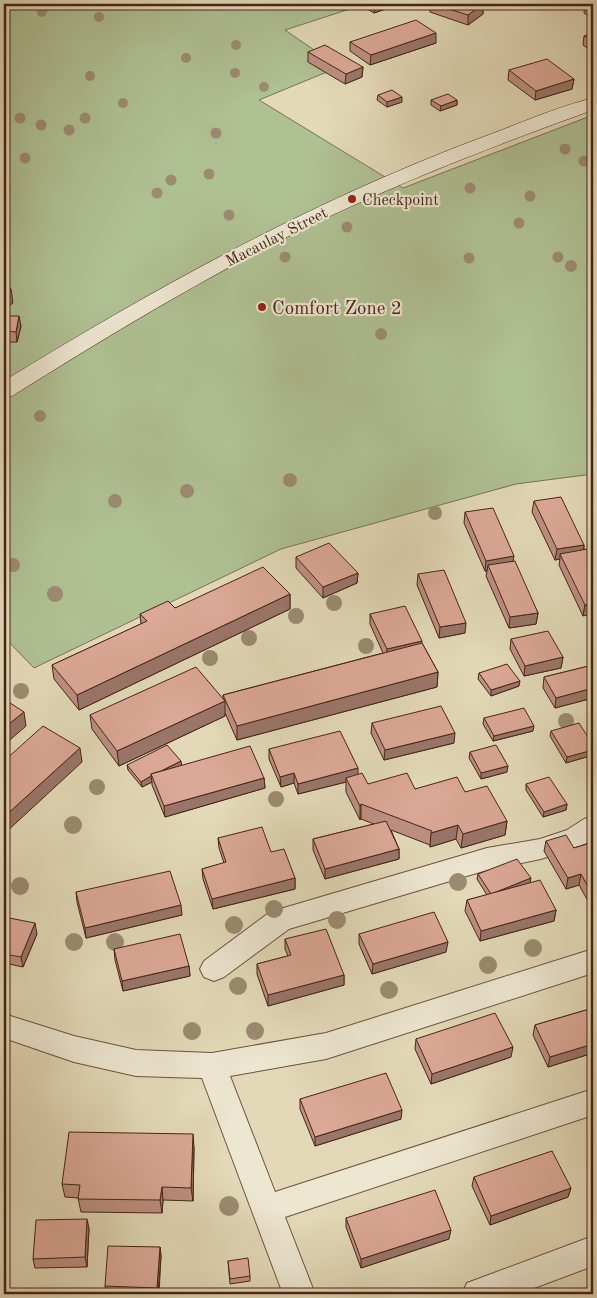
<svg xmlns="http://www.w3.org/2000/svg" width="597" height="1298" font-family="'Old Standard TT',serif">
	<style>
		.green { fill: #afc093; stroke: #7a7256 }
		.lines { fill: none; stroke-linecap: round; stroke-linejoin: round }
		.street-casing { stroke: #6d5140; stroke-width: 2 }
		.secondary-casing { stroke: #462418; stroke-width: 1 }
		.street { fill: #ede6d1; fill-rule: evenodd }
		.secondary { fill: #ede6d1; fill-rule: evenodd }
		.tree { fill: #9b8b71 }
		.wall { fill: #bd9082; stroke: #462418 }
		.shaded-wall { fill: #9a766a; stroke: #462418 }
		.building { fill: #dca897; stroke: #462418 }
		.poi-dot { fill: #8f2418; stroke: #ede6d1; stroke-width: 2 }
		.labels { text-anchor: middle; stroke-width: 4.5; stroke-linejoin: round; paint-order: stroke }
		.far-poi-label { font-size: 16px; fill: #462418; stroke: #ede6d1; text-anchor: start }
		.far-street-label { font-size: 16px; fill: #462418; stroke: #ede6d1 }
		.poi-label { font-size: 19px; fill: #462418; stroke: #ede6d1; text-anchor: start }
	</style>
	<rect width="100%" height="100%" fill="#e3d9b8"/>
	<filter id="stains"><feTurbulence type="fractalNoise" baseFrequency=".004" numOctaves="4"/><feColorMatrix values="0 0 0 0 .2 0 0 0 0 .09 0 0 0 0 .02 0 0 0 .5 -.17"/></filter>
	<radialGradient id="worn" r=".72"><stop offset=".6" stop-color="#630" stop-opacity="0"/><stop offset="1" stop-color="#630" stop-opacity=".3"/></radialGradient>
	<path class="green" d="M4,4H365L285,30L339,67L259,100L403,188L593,115V474L516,484L281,549L34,668L4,637Z"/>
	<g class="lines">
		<defs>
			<g id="street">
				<path d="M593,816V839L585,844L541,859L487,870L289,929L224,977L214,981L204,977L200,969L204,961L270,912L487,848L540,839L567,830L584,819Z"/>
				<path d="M593,949V973L326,1059L230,1076L275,1192L593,1089V1115L285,1217L315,1294H283L202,1078L136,1076L74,1062L4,1038V1014L74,1036L136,1050L212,1053L326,1033Z"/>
				<path d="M593,1236V1266L518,1294H462L467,1283Z"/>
			</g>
			<path id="secondary" d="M593,98V110C496,145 400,182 307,227C205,277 108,336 12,396L4,398V381C155,288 309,203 475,140C514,126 553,108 593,98Z"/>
		</defs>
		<use href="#street" class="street-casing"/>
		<use href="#secondary" class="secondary-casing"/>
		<use href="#street" class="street"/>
		<use href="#secondary" class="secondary"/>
	</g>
	<g class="tree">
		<circle cx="42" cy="12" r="5"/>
		<circle cx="99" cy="17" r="5"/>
		<circle cx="236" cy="45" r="5"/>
		<circle cx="186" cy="58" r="5"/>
		<circle cx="235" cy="73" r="5"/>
		<circle cx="90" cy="76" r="5"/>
		<circle cx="264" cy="87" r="5"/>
		<circle cx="123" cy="103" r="5"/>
		<circle cx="20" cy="118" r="5.5"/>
		<circle cx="85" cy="118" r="5.5"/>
		<circle cx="41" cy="125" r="5.5"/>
		<circle cx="69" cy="130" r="5.5"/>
		<circle cx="216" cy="133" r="5.5"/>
		<circle cx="565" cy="149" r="5.5"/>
		<circle cx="25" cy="158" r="5.5"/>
		<circle cx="584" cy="161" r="5.5"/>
		<circle cx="209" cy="174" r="5.5"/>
		<circle cx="171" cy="180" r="5.5"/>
		<circle cx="470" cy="188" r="5.5"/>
		<circle cx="157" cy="193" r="5.5"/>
		<circle cx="530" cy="196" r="5.5"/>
		<circle cx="229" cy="215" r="5.5"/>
		<circle cx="519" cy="223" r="5.5"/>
		<circle cx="347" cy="227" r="5.5"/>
		<circle cx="285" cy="257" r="5.5"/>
		<circle cx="558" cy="257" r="5.5"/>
		<circle cx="469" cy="258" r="5.5"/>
		<circle cx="571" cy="266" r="6"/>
		<circle cx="381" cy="334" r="6"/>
		<circle cx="40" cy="416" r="6"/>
		<circle cx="290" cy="480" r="7"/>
		<circle cx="187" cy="491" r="7"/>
		<circle cx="115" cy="501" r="7"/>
		<circle cx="435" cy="513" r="7"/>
		<circle cx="13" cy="565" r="7"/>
		<circle cx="55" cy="594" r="8"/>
		<circle cx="334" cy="603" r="8"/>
		<circle cx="296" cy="616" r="8"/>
		<circle cx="249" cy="638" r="8"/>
		<circle cx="366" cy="646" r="8"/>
		<circle cx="210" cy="658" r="8"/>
		<circle cx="21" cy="691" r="8"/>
		<circle cx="566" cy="721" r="8"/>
		<circle cx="97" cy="787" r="8"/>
		<circle cx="276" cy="799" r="8"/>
		<circle cx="73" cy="825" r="9"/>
		<circle cx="458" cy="882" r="9"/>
		<circle cx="20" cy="886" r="9"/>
		<circle cx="274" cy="909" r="9"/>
		<circle cx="337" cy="920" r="9"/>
		<circle cx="234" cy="925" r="9"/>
		<circle cx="74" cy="942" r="9"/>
		<circle cx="115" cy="942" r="9"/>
		<circle cx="533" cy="948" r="9"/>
		<circle cx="488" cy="965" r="9"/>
		<circle cx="238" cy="986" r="9"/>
		<circle cx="389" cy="990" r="9"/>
		<circle cx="192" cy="1031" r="9"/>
		<circle cx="255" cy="1031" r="9"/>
		<circle cx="229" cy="1206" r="10"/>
	</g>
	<g class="wall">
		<path d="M359,4H400L374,13Z"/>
		<path d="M430,4H483V14L468,25L430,12Z"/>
		<path d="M585,4H593V19L584,13Z"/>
		<path d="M593,33V52L583,45L584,36Z"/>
		<path d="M350,42L436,43L370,65L350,51Z"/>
		<path d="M308,52L363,67L362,77L345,84L308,62Z"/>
		<path d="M509,70L574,79L572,89L535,100L508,80Z"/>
		<path d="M378,95L402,102L387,107L377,100Z"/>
		<path d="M431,100H457V105L440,111L431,105Z"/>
		<path d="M4,316L21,326L17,342H4Z"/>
		<path d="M592,492H593V508L590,503Z"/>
		<path d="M534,501L584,545V550L593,562L583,616L559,565L560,559L555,560L532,512Z"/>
		<path d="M465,512L513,561L538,613L536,624L509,628L486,576L487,571H485L464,523Z"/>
		<path d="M296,557L358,573L357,583L323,598L296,568Z"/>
		<path d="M418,574L465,633L439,638L417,585Z"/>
		<path d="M290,594V609L79,710L54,679L52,665L141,624L140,614L175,608Z"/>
		<path d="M370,614L422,643L438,672L437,687L237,740L225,713V716L119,766L92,729L90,715L223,700V695L383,653L370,624Z"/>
		<path d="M511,639L563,657L561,668L524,676L510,649Z"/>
		<path d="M593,665V698L555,708L543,688L544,677Z"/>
		<path d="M479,673L519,686L491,696L478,679Z"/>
		<path d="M484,718L533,731L493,741L483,724Z"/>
		<path d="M372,723L454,743L384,760L371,733Z"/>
		<path d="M551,731L593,745V755L566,763L550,736Z"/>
		<path d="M269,749L358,774L368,784L415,789L465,792L507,821L505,835L461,848L456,839L430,847V845L391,830L399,849V859L325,879L313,850V839L374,824L361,819L360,820L346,792V782L298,794L294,783L281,787L269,759Z"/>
		<path d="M470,752L507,772L481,779L469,758Z"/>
		<path d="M593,757V774L590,768L591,758Z"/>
		<path d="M127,765L181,766L264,778L265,788L165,817L152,785V782L142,787L128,770Z"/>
		<path d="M526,784L567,804L566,810L543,817L526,790Z"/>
		<path d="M218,838L271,852L295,878V889L213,909L203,879L202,869L224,863L219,848Z"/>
		<path d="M546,841L574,848L593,842V910L579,885L566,889L544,851Z"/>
		<path d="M478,874L530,883L556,910L554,921L480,941L465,911L467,900L487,895L477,879Z"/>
		<path d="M76,892L182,915L86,938L77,902Z"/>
		<path d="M4,917L37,934L23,967L4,963Z"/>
		<path d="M359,934L446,952L372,974L359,944Z"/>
		<path d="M285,939L344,975V985L268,1006L257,974V964L288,956L285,949Z"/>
		<path d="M114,949L189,966L190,976L123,991L115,960Z"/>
		<path d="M593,1008V1053L548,1067L533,1035L535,1025Z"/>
		<path d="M416,1039L511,1057L431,1084L415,1049Z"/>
		<path d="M300,1099L401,1119L315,1146L300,1109Z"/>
		<path d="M593,1139V1158L589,1149L592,1140Z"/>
		<path d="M194,1147L193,1201L163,1200L162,1213L81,1212L78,1198L65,1197L62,1184Z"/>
		<path d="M474,1177L571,1188L568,1197L490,1225L472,1186Z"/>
		<path d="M346,1218L449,1239L361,1268L346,1227Z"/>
		<path d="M89,1228L87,1267L35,1268L33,1259Z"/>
		<path d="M160,1247L161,1256L159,1294H106L105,1286Z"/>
		<path d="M228,1261L250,1276V1281L230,1284Z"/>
	</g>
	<g class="shaded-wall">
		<path d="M375,4H400L374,13Z"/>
		<path d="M483,4V14L468,25V15Z"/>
		<path d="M436,33V43L370,65L371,55Z"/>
		<path d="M363,67L362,77L345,84L346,74Z"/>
		<path d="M574,79L572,89L535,100L536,91Z"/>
		<path d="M402,97V102L387,107V102Z"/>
		<path d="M457,100V105L440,111L441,106Z"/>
		<path d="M11,289L13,303L4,309V294Z"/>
		<path d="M19,316L21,326L17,342L16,332Z"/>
		<path d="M584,545L583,556L560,554V559L555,560L557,549Z"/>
		<path d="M514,556L512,567L488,565L487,571H485L486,561Z"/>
		<path d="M358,573L357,583L323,598V587Z"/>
		<path d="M290,594V609L79,710L77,695Z"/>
		<path d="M593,604V614L583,616L585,605Z"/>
		<path d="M538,613L536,624L509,628L510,617Z"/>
		<path d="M466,623L465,633L439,638L440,627Z"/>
		<path d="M422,641L421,652L386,660L387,649Z"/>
		<path d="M563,657L561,668L524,676L525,666Z"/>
		<path d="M438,672L437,687L237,740V726Z"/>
		<path d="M520,681L519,686L491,696V690Z"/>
		<path d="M593,688V698L555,708L556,698Z"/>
		<path d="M225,701V716L119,766L117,751Z"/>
		<path d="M24,712L26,726L4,745V728Z"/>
		<path d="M534,726L533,731L493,741L494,736Z"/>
		<path d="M455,733L454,743L384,760L385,750Z"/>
		<path d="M80,748L82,762L4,834V817Z"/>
		<path d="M593,750V755L566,763L567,757Z"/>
		<path d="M181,761L182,766L152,776Z"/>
		<path d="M508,766L507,772L481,779V773Z"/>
		<path d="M358,768V779L346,778V782L298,794V784Z"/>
		<path d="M294,773V783L281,787L280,777Z"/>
		<path d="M151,776L152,782L142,787L141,782Z"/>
		<path d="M264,778L265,788L165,817L164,806Z"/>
		<path d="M361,804V819L360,820V806Z"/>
		<path d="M567,804L566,810L543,817L544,812Z"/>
		<path d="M507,821L505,835L461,848L463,834Z"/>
		<path d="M458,825L456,839L430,847L431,833Z"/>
		<path d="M399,849V859L325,879V869Z"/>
		<path d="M581,874L579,885L566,889L568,878Z"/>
		<path d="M295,878V889L213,909L212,899Z"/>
		<path d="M531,878L530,883L491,894Z"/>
		<path d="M181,905L182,915L86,938L85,928Z"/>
		<path d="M556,910L554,921L480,941L481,931Z"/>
		<path d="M35,923L37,934L23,967L21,957Z"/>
		<path d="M448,942L446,952L372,974L373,964Z"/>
		<path d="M189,966L190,976L123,991L122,981Z"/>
		<path d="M344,975V985L268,1006V995Z"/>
		<path d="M593,1044V1053L548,1067L550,1057Z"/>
		<path d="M513,1047L511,1057L431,1084L432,1074Z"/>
		<path d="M402,1110L401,1119L315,1146V1137Z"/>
		<path d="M193,1134L194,1147L193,1201L191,1188Z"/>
		<path d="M162,1187L163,1200L162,1213L160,1200Z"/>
		<path d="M571,1188L568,1197L490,1225L491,1216Z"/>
		<path d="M87,1219L89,1228L87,1267L85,1257Z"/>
		<path d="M451,1230L449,1239L361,1268V1259Z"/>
		<path d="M160,1247L161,1256L158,1294L157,1288Z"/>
	</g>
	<g class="building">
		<path d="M433,4H483L468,15Z"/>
		<path d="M416,20L436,33L371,55L350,42Z"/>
		<path d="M593,33V41L584,36Z"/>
		<path d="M325,45L363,67L346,74L308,52Z"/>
		<path d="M547,59L574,79L536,91L509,70Z"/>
		<path d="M392,90L402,97L387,102L378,95Z"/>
		<path d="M448,94L457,100L441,106L431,100Z"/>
		<path d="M4,285L11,289L4,294Z"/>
		<path d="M4,316H19L16,332L4,331Z"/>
		<path d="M561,497L584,545L557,549L534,501Z"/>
		<path d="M493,508L514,556L486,561L465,512Z"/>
		<path d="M329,543L358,573L323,587L296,557Z"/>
		<path d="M587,549L593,562V604L585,605L560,554Z"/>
		<path d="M515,561L538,613L510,617L488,565Z"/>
		<path d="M263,567L290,594L77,695L52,665L147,621L140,614L168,601L175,608Z"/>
		<path d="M444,570L466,623L440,627L418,574Z"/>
		<path d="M405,606L422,641L387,649L370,614Z"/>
		<path d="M548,631L563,657L525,666L511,639Z"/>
		<path d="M422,643L438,672L237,726L223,695Z"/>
		<path d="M507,664L520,681L491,690L479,673Z"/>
		<path d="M593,665V688L556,698L544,677Z"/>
		<path d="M196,667L225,701L117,751L90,715Z"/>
		<path d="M4,699L24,712L4,728Z"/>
		<path d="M441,706L455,733L385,750L372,723Z"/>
		<path d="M524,708L534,726L494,736L484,718Z"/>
		<path d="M579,723L593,745V750L567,757L551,731Z"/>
		<path d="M43,726L80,748L4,817V761Z"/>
		<path d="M340,731L358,768L298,784L294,773L280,777L269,749Z"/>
		<path d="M167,745L181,761L161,771L151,774V776L141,782L127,765Z"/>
		<path d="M496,745L508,766L481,773L470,752Z"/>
		<path d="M250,746L264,778L164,806L151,774Z"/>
		<path d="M362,773L368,784L407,773L415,789L457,777L465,792L487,786L507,821L463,834L458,825L431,833L432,831L361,804L360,806L346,778Z"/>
		<path d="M549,777L567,804L544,812L526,784Z"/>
		<path d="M386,821L399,849L325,869L313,839Z"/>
		<path d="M262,827L271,852L284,849L295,878L212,899L202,869L226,862L218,838Z"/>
		<path d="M566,835L574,848L593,842V896L581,874L568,878L546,841Z"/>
		<path d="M517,859L531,878L491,894L478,874Z"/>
		<path d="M170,871L181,905L85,928L76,892Z"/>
		<path d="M540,880L556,910L481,931L467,900Z"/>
		<path d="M434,912L448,942L373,964L359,934Z"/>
		<path d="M4,917L35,923L21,957L4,954Z"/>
		<path d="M326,929L344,975L268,995L257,964L291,955L285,939Z"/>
		<path d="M180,934L189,966L122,981L114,949Z"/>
		<path d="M593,1008V1044L550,1057L535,1025Z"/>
		<path d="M495,1013L513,1047L432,1074L416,1039Z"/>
		<path d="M386,1073L402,1110L315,1137L300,1099Z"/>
		<path d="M69,1132L193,1134L191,1188L162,1187L160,1200L78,1199L80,1185L62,1184Z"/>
		<path d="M552,1151L571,1188L491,1216L474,1177Z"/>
		<path d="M435,1190L451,1230L361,1259L346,1218Z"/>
		<path d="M87,1219L85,1257L33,1259L36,1220Z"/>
		<path d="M108,1246L160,1247L157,1288L105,1286Z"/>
		<path d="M248,1258L250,1276L230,1279L228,1261Z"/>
		<path d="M593,1291V1294H583Z"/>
	</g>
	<g class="poi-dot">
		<circle cx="352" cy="199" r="5"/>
		<circle cx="262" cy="307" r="5"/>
	</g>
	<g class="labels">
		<g class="far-poi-label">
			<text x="362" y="205">Checkpoint</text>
		</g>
		<g class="far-street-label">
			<text transform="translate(276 236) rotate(-27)" y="6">Macaulay Street</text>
		</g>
		<g class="poi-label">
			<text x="272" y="314">Comfort Zone 2</text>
		</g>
	</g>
	<rect width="597" height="1298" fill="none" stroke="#e3d9b8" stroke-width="20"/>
	<rect x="5" y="5" width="587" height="1288" fill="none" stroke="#462418" stroke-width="2.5"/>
	<rect x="10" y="10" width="577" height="1278" fill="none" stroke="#462418"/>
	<rect width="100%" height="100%" filter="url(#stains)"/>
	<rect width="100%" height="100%" fill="url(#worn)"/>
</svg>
